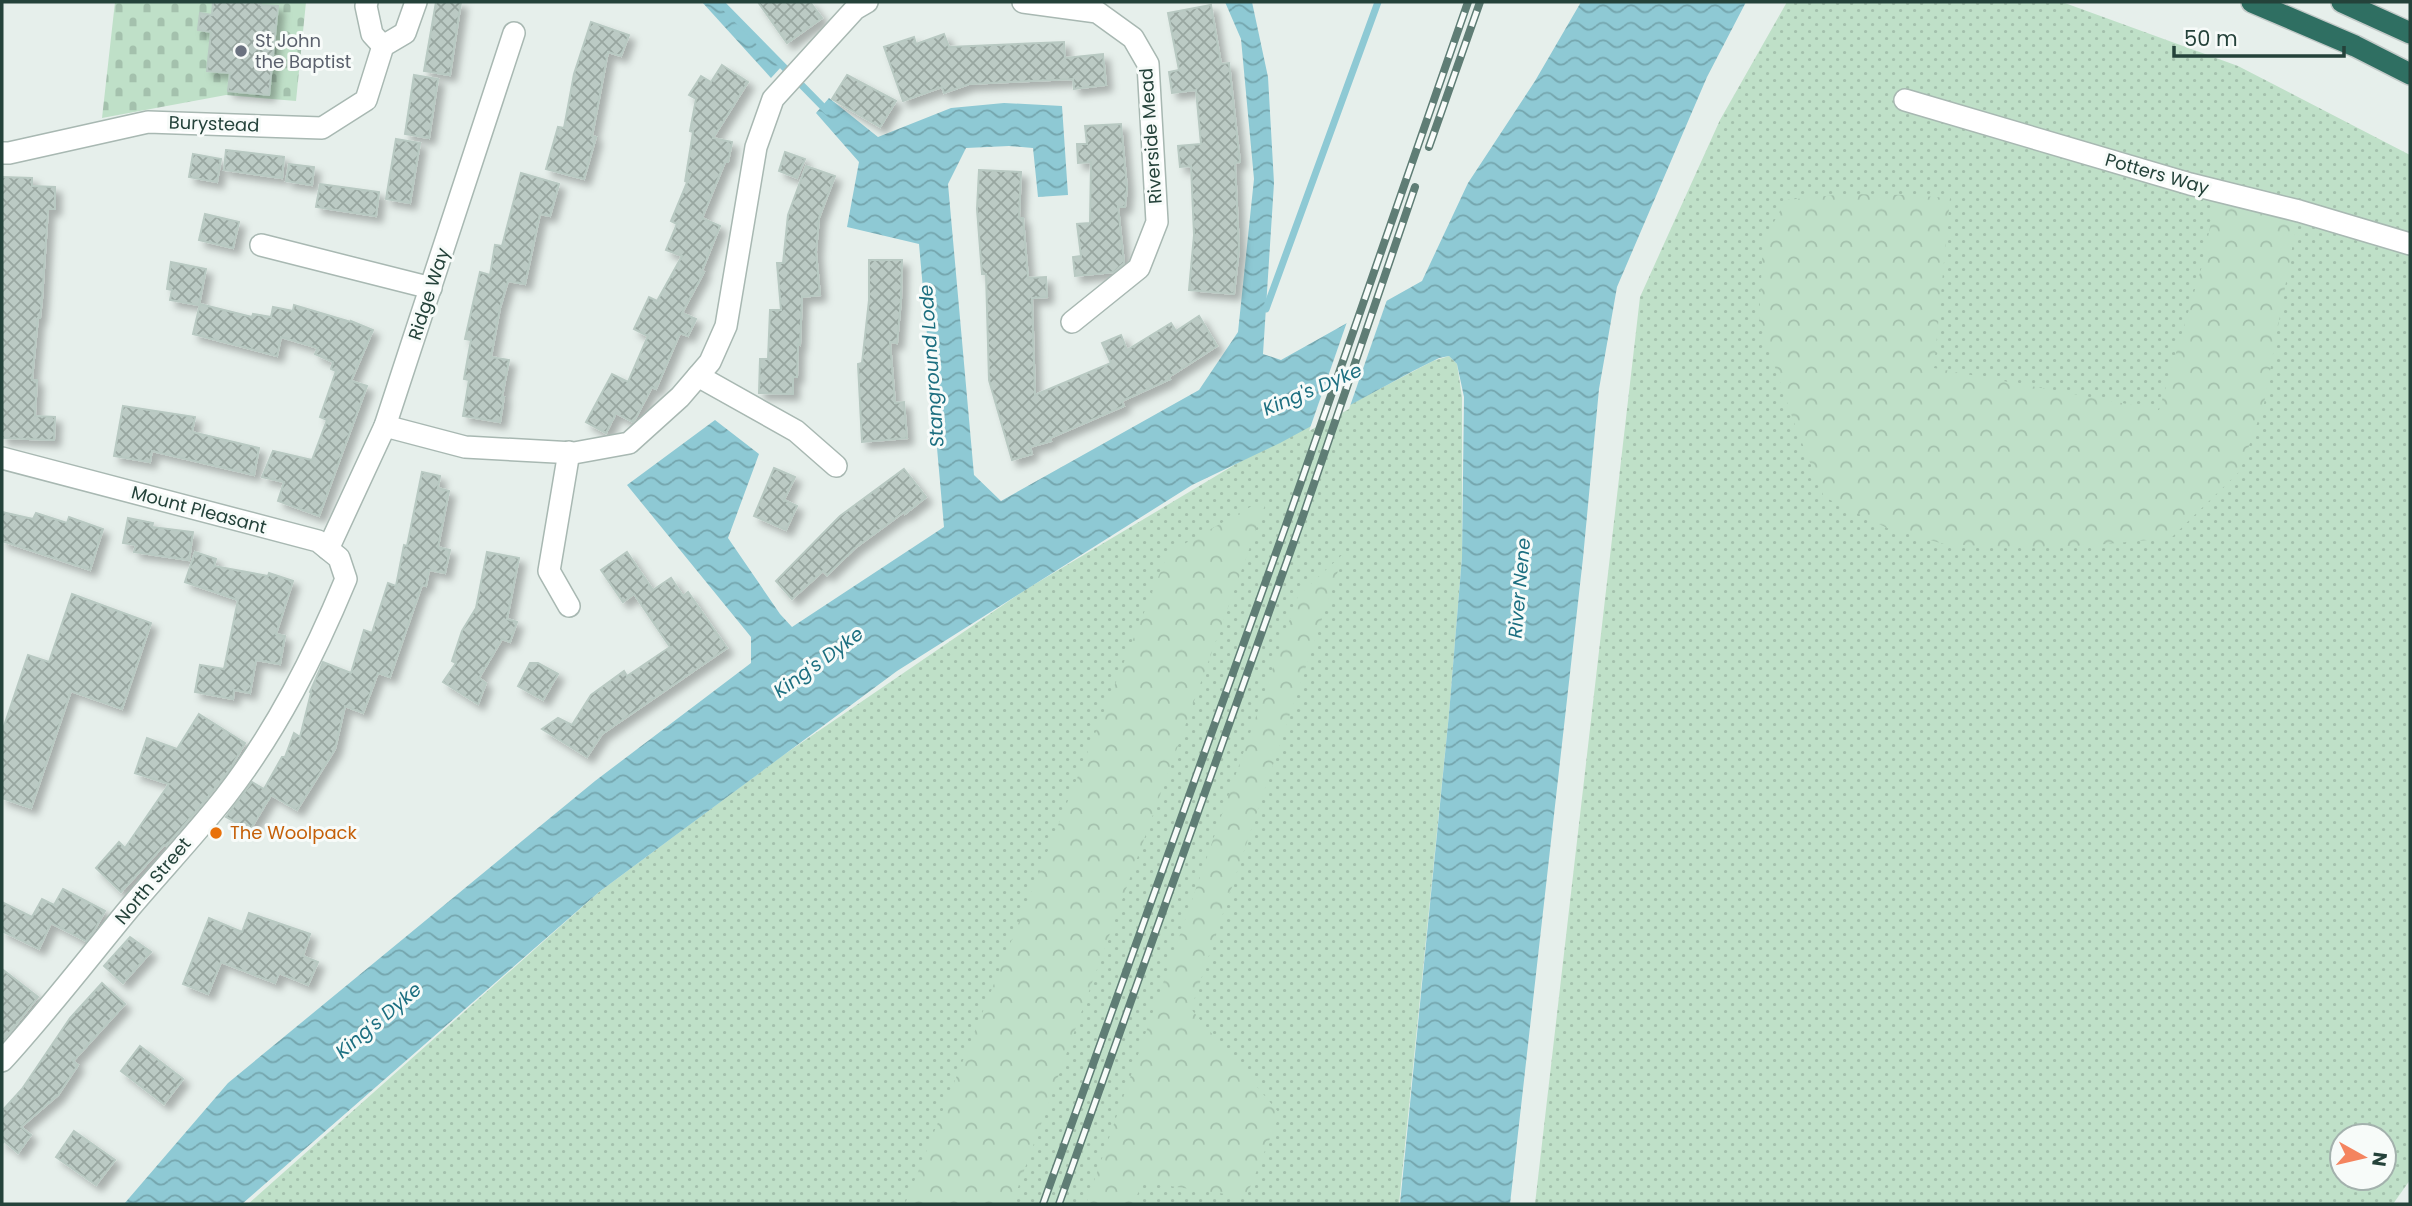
<svg xmlns="http://www.w3.org/2000/svg" width="2412" height="1206" font-family="Poppins,sans-serif">
	<style>
		.grass { fill: url(#grass-dots); fill-rule: evenodd }
		.forest { fill: url(#forest-crowns) }
		.cemetery { fill: url(#cemetery-stones) }
		.water { fill: url(#water-waves) }
		.pier { fill: #e6efeb }
		.lines { fill: none; stroke-linecap: round; stroke-linejoin: round }
		.stream { stroke: #8ec9d4; stroke-width: 7 }
		.building { fill: url(#building-cross-hatch); stroke: #b8c9c2; stroke-width: 2; filter: url(#shadow) }
		.street-casing { stroke: #a8b8b2; stroke-width: 24 }
		.highway-casing { stroke: #c2cac8; stroke-width: 24 }
		.street { stroke: #fff; stroke-width: 21 }
		.highway { stroke: #2f6f62; stroke-width: 21 }
		.rail-casing { stroke: #5f7d75; stroke-width: 8 }
		.rail { stroke: #f7fbf9; stroke-width: 5; stroke-dasharray: 16; stroke-linecap: butt }
		.worship-dot { fill: #6b7280; stroke: #f7fbf9; stroke-width: 2.5 }
		.food-dot { fill: #e8710a; stroke: #f7fbf9; stroke-width: 2.5 }
		.labels { text-anchor: middle; stroke-width: 6; stroke-linejoin: round; paint-order: stroke }
		.worship-label { font-size: 18px; fill: #5b616d; stroke: #f7fbf9; text-anchor: start }
		.street-label { font-size: 18px; fill: #24423a; stroke: #f7fbf9 }
		.food-label { font-size: 18px; fill: #c56008; stroke: #f7fbf9; text-anchor: start }
		.water-label { font-size: 19px; font-style: italic; fill: #1c6f80; stroke: #f7fbf9 }
	</style>
	<defs>
		<pattern id="grass-dots" width="8" height="8" patternUnits="userSpaceOnUse" patternTransform="scale(1.75)"><rect width="8" height="8" fill="#bfe0c8"/><path d="M2 2h.1M6 6h.1" fill="none" stroke="#a4c1ad" stroke-width="1.8" stroke-linecap="round"/></pattern>
		<pattern id="forest-crowns" width="20" height="18" patternUnits="userSpaceOnUse" patternTransform="scale(1.75)"><rect width="20" height="18" fill="#bfe0c8"/><path d="M2 6a3 3 0 1 1 6 0M12 15a3 3 0 1 1 6 0" fill="none" stroke="#a4c1ad"/></pattern>
		<pattern id="cemetery-stones" width="16" height="16" patternUnits="userSpaceOnUse" patternTransform="scale(1.75)"><rect width="16" height="16" fill="#bfe0c8"/><path d="M2 7V4a2 2 0 0 1 4 0v3zM10 15v-3a2 2 0 0 1 4 0v3z" fill="#a4c1ad"/></pattern>
		<pattern id="water-waves" width="16" height="10" patternUnits="userSpaceOnUse" patternTransform="scale(1.75)"><rect width="16" height="10" fill="#8ec9d4"/><path d="M0 5q4-4 8 0t8 0" fill="none" stroke="#74a5ad"/></pattern>
		<pattern id="building-cross-hatch" width="8" height="8" patternUnits="userSpaceOnUse" patternTransform="scale(1.75)"><rect width="8" height="8" fill="#bbcac4"/><path d="M0 0l8 8M0 8l8-8" fill="none" stroke="#98a6a0"/></pattern>
		<filter id="shadow"><feDropShadow dx="6" dy="6" stdDeviation="3.5" flood-color="#0004"/></filter>
	</defs>
	<rect width="100%" height="100%" fill="#e6efeb"/>
	<g class="grass">
		<path d="M1787,2H2062L2238,66L2410,155V1180L2393,1204H1535L1640,297L1720,120ZM2342,1136H2384V1178H2342Z"/>
		<path d="M1449,356L1457,364L1462,397V557L1449,714L1399,1204H248L599,892L782,756L1025,590L1236,464L1433,361Z"/>
	</g>
	<g class="forest">
		<path d="M1846,194L1906,195L1950,198L1934,368L2159,410L2202,266L2216,198L2297,221L2264,404L2240,471L2171,538L2095,545L2025,548L1944,544L1887,528L1824,497L1796,428L1759,321L1763,242L1786,200Z"/>
		<path d="M1268,497L1012,1204H905L1168,553Z"/>
		<path d="M1344,553L1191,1009L1280,1114L1246,1197L1142,1182L1134,1204H1086L1298,596Z"/>
	</g>
	<path class="cemetery" d="M115,2H306L296,101L226,95L102,118Z"/>
	<g class="water">
		<path d="M702,2H720L782,66L771,78Z"/>
		<path d="M1225,2H1252L1268,77L1274,183L1263,354L1281,360L1422,281L1468,183L1535,81L1581,2H1746L1707,77L1617,287L1599,389L1583,558L1510,1204H1400L1449,714L1462,557L1464,397L1457,364L1449,356L1439,358L1413,371L1280,443L1192,485L897,671L599,892L242,1204H124L228,1083L595,781L751,663V637L627,485L715,420L759,454L728,538L780,614L792,627L944,527L919,244L847,227L859,162L816,113L829,98L878,137L951,108L1004,103L1062,106L1068,195L1038,197L1033,148L1009,146L966,148L948,184L974,475L1001,501L1199,390L1238,332L1254,179L1241,39Z"/>
	</g>
	<path class="pier" d="M1388,297L1349,409L1309,431L1348,319Z"/>
	<g class="lines">
		<g class="stream">
			<path d="M720,2L827,111"/>
			<path d="M1266,309L1378,2"/>
		</g>
	</g>
	<g class="building">
		<path d="M213,2H261V5L278,6L269,95L228,91L230,73L207,71L211,32L198,30L200,13L212,15Z"/>
		<path d="M436,2H461L450,75L424,71Z"/>
		<path d="M758,2H810L822,18L787,43Z"/>
		<path d="M1211,5L1221,64L1229,63L1240,162L1235,163L1239,249L1234,294L1189,290L1194,235L1191,166L1180,167L1178,146L1201,144L1196,90L1172,93L1169,72L1179,70L1168,13Z"/>
		<path d="M591,22L629,35L621,56L608,52L592,136L596,137L584,179L546,169L558,127L564,128L574,74Z"/>
		<path d="M944,34L949,47L1064,42L1065,58L1103,54L1106,85L1074,89L1073,79L969,84L944,93L942,87L903,101L884,47L914,37L916,44Z"/>
		<path d="M722,65L748,82L713,138L732,142L728,162H725L702,218L720,226L702,271L704,272L682,313L696,319L688,336L680,333L656,389L652,387L634,421L633,422L616,413L606,433L586,422L612,374L628,382L648,336L634,329L649,297L657,301L682,256L666,250L677,224L671,221L691,173L685,182L693,132L690,131L696,99L689,95L701,76L711,82Z"/>
		<path d="M414,75L438,79L429,138L405,134Z"/>
		<path d="M847,75L896,101L880,127L832,99Z"/>
		<path d="M1121,124L1127,188L1125,207H1118L1124,263L1114,272L1075,276L1073,257L1081,256L1077,224L1090,223L1091,162L1078,163L1077,144H1087L1085,126Z"/>
		<path d="M396,139L420,143L410,203L386,199Z"/>
		<path d="M226,150L284,157L282,178L224,170Z"/>
		<path d="M785,152L805,159L797,178L779,171Z"/>
		<path d="M193,154L221,159L217,182L189,177Z"/>
		<path d="M289,164L314,167L312,185L286,181Z"/>
		<path d="M806,166L835,176L819,218L816,252L820,295L802,297L800,345L798,344L797,377H793V394L759,393L760,359H768L770,310H781L777,263H783L788,215Z"/>
		<path d="M979,170L1021,172L1019,218H1023L1028,278L1046,277L1047,297L1032,298L1035,395L1111,363L1102,343L1121,335L1127,350L1171,323L1176,331L1199,316L1217,346L1169,377L1170,379L1122,401L1124,406L1050,438L1051,441L1030,447L1032,454L1012,460L989,380L986,274H982L977,209Z"/>
		<path d="M521,173L559,184L550,216L540,214L525,284L508,281L500,308L491,357L509,360L502,397H504L500,422L463,416L469,380L464,379L471,340L465,339L480,272L490,275L495,245L502,246Z"/>
		<path d="M2,177L32,178V186L55,187V209H48L42,300L40,318H38L32,380H37L35,416L55,417L54,440L2,438Z"/>
		<path d="M320,184L379,192L376,216L316,207Z"/>
		<path d="M205,214L239,222L233,248L199,240Z"/>
		<path d="M869,260H902L901,300L897,343L890,342L895,403L904,402L907,438L862,442L858,364L862,363L869,300Z"/>
		<path d="M171,262L206,269L199,305L170,300L172,290L167,289Z"/>
		<path d="M200,304L252,317L253,314L271,317L273,307L293,311L294,305L351,322V321L373,330L351,381L367,386L319,516L278,501L284,482L262,477L273,451L312,460L327,420L320,417L336,371L331,369L333,362L315,354L318,348L281,337L277,356L193,334Z"/>
		<path d="M123,406L195,417L192,432L259,448L254,475L152,451L150,462L114,456Z"/>
		<path d="M774,468L795,477L784,500L797,506L786,530L754,516Z"/>
		<path d="M904,469L926,497L905,514L904,512L855,548L827,575L823,571L792,599L776,581L840,516Z"/>
		<path d="M422,472L440,476L438,488L449,491L438,547L450,550L445,573L429,570L426,586L422,585L390,677L378,673L363,713L345,706L335,749L297,810L271,795L250,830L226,817L252,782L264,789L282,757H285L294,733L300,737L311,693L310,692L323,662L351,673L364,630L372,633L388,583L396,586L404,545L407,546Z"/>
		<path d="M2,512L33,519L36,513L67,523L69,517L103,529L90,570L2,541Z"/>
		<path d="M128,518L153,523L152,527L193,532L189,560L134,552L136,545L123,543Z"/>
		<path d="M195,552L216,559L214,566L268,576L269,573L293,581L276,634L285,636L280,664L256,660L250,693L234,690L233,699L195,692L200,665L224,669L238,600L185,582Z"/>
		<path d="M487,552L519,558L507,619L517,622L510,642L502,639L479,678L486,683L478,704L443,682L456,663L452,661L462,631L476,608Z"/>
		<path d="M627,552L653,590L671,578L683,596L688,592L727,648L602,734L587,757L542,729L558,718L572,725L591,695L624,671L627,676L670,647L634,594L623,602L601,570Z"/>
		<path d="M72,594L151,623L122,709L71,691L31,808L2,798V732L28,655L49,662Z"/>
		<path d="M530,663H538L558,674L543,700L518,686Z"/>
		<path d="M199,714L245,743L230,769L203,803L166,846L164,845L121,892L96,868L119,842L125,848L169,784L135,773L147,738L177,749Z"/>
		<path d="M63,889L105,911L95,929L86,941L51,923L39,949L2,931V902L32,917L42,899L54,905Z"/>
		<path d="M249,913L310,934L303,956L318,962L308,985L279,973L275,983L221,962L208,994L183,984L209,918L242,932Z"/>
		<path d="M130,937L151,952L123,983L104,966Z"/>
		<path d="M2,969L38,997L2,1042Z"/>
		<path d="M102,983L125,1004L73,1061L78,1065L58,1095L21,1127L31,1135L18,1153L4,1141L2,1144V1111L22,1089L70,1018Z"/>
		<path d="M140,1046L183,1079L164,1104L121,1071Z"/>
		<path d="M74,1131L115,1160L96,1185L56,1157Z"/>
	</g>
	<g class="lines">
		<defs>
			<g id="street">
				<path d="M367,2L366,6L372,34L383,46"/>
				<path d="M1023,2L1097,12L1133,38L1148,64L1157,222L1139,268L1072,322"/>
				<path d="M1905,100L2190,184L2299,211L2410,244"/>
				<path d="M2,153H9L148,122L322,128L366,100L383,46L405,33L416,2"/>
				<path d="M261,245L431,288"/>
				<path d="M698,376L796,431L836,466"/>
				<path d="M385,426L465,447L574,453L629,443L680,397L710,362L726,326L756,147L773,99L855,9L867,2"/>
				<path d="M2,458L318,541L339,558L346,579C314,656 277,730 225,797C194,836 160,872 128,910C86,961 46,1013 2,1061"/>
				<path d="M328,549L385,426L514,33"/>
				<path d="M569,606L549,571L569,452"/>
			</g>
			<g id="highway">
				<path d="M2252,2L2355,46L2410,74"/>
				<path d="M2342,2L2410,33"/>
			</g>
		</defs>
		<use href="#street" class="street-casing"/>
		<use href="#highway" class="highway-casing"/>
		<use href="#street" class="street"/>
		<use href="#highway" class="highway"/>
		<defs>
			<g id="rail">
				<path d="M1429,147L1480,2"/>
				<path d="M1043,1204L1286,525L1468,2"/>
				<path d="M1059,1204L1303,516L1415,187"/>
			</g>
		</defs>
		<use href="#rail" class="rail-casing"/>
		<use href="#rail" class="rail"/>
	</g>
	<circle class="worship-dot" cx="241" cy="51" r="7"/>
	<circle class="food-dot" cx="216" cy="833" r="7"/>
	<g class="labels">
		<g class="worship-label">
			<text x="255" y="47">St John<tspan x="255" dy="21">the Baptist</tspan></text>
		</g>
		<g class="street-label">
			<text transform="translate(214 124) rotate(2)" y="6">Burystead</text>
			<text transform="translate(1151 136) rotate(-94)" y="6">Riverside Mead</text>
			<text transform="translate(2157 174) rotate(16)" y="6">Potters Way</text>
			<text transform="translate(429 294) rotate(-72)" y="6">Ridge Way</text>
			<text transform="translate(199 510) rotate(15)" y="6">Mount Pleasant</text>
			<text transform="translate(153 881) rotate(-50)" y="6">North Street</text>
		</g>
		<g class="food-label">
			<text x="230" y="839">The Woolpack</text>
		</g>
		<g class="water-label">
			<text transform="translate(931 366) rotate(-94)" y="7">Stanground Lode</text>
			<text transform="translate(1312 389) rotate(-23)" y="7">King's Dyke</text>
			<text transform="translate(1519 588) rotate(-85)" y="7">River Nene</text>
			<text transform="translate(818 662) rotate(-36)" y="7">King's Dyke</text>
			<text transform="translate(378 1020) rotate(-40)" y="7">King's Dyke</text>
		</g>
	</g>
	<rect width="2412" height="1206" fill="none" stroke="#24423a" stroke-width="7"/>
	<g transform="translate(2363 1157) rotate(98)"><circle r="33" fill="#f7fbf9" stroke="#a3b1ad" stroke-width="2"/>
	<path d="M0-5L12 26L0 18L-12 26Z" fill="#f4845f"/>
	<text y="-10" font-size="19" font-weight="bold" text-anchor="middle" fill="#24423a">N</text>
	</g>
	<path d="M2174 46v10h170v-10" fill="none" stroke="#24423a" stroke-width="3.5"/>
	<text x="2184" y="46" font-size="21" fill="#24423a" stroke="#f7fbf9" stroke-width="5" paint-order="stroke">50 m</text>
</svg>
